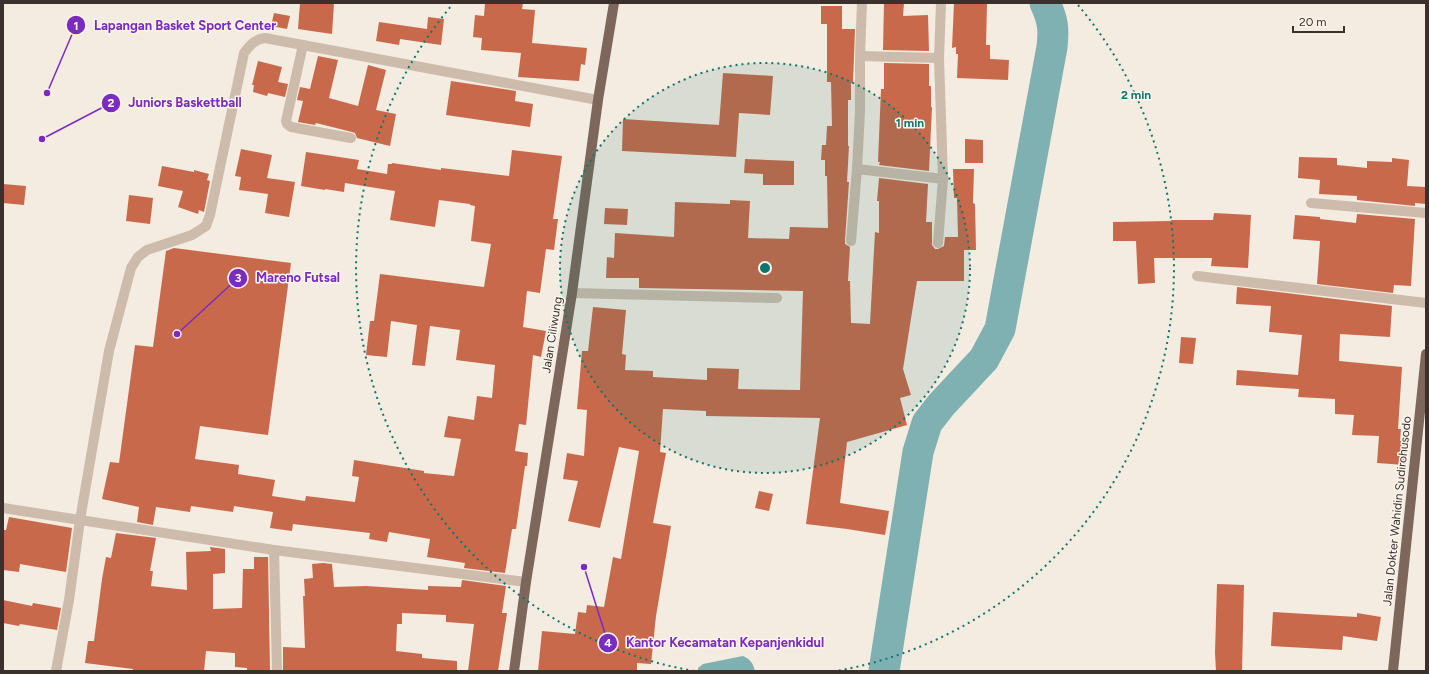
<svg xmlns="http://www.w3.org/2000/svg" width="1429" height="674" font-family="Figtree,sans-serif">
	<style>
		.water { fill: #7fb0b2 }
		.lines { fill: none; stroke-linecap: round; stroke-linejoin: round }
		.river { stroke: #7fb0b2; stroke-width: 31 }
		.building { fill: #c8694b }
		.minor { stroke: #cdbbac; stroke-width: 10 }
		.major { stroke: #7d675c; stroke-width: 10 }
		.ring { fill: none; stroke: #0f766e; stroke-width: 2; stroke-dasharray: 2 4 }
		.labels { text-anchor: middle; stroke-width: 3; stroke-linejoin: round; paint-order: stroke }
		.street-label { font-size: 12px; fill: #3b302b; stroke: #fbf5ee }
		.centre { fill: #0f766e; stroke: #fbf5ee; stroke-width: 2 }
		.ring-label { font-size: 12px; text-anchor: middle; font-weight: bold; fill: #0f766e; stroke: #fbf5ee; stroke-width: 3; stroke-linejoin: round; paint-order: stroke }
		.leader { fill: none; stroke: #7b2cbf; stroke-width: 1.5 }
		.callout-dot { fill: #7b2cbf; stroke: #fbf5ee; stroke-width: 1.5 }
		.mark-label { font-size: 12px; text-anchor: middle; font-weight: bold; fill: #fff }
		.callout-label { font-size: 13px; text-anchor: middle; font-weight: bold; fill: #7b2cbf; stroke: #fbf5ee; stroke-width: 3; stroke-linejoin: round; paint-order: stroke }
	</style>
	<rect width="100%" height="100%" fill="#f4ebe1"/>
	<path class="water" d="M743,656C750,659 753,663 755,671H698V668L703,664Z"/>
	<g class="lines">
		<path class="river" d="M884,671L918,452L927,423L941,405L984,359L1000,329L1052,47C1054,29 1053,20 1045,3"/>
	</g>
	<g class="building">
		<path d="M300,3H334L332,34L298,29Z"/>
		<path d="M485,3H523L522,9L535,10L532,43L587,48L585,65L581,64L579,81L518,77L521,53L481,50L482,38L473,37L475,15L484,16Z"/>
		<path d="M884,3H904L903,16L928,15L929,51L883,50Z"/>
		<path d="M954,3L987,4L986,45H990V59L1009,60L1008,80L957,78L958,54H956V47L952,48Z"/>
		<path d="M821,6H842V29H855L853,83H851V100H848V146H849L847,182H849L845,240V244L850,247L848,281H850L851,323L870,324L875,232L879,233V201H877L879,178L928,184L926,222H932V245L935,249H938L944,246L945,237H958L957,198H954L953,169H974L973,203L975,204L976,250H964V281H917L903,369L911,395L900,398L907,425L847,442L840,503L889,511L885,535L847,529L806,524L820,418L706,416V411L663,409L660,452L666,453L653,523L671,526L656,616L651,664L637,663V671H538L542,631L575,634L578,612L586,613L587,605L604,607L613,557L621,559L639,451L619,447L600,528L568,521L578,481L563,479L567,453L584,456L587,410L577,409L582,351H588L593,307L626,310L622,354L626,355L625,370L653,371V377L707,380V368L739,369L738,389L800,390L803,291L639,288V278H606L607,257L614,258L615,233L674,237L675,202L730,204V200L750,201L748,238L789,239L790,227L828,228L827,176H825V160H821L822,145H826L827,126H832L831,82H827V24H821Z"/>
		<path d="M274,13L290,16L287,29L271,26Z"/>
		<path d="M428,17L444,19L441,45L400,39L399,45L376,41L379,22L427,29Z"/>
		<path d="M318,56L338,60L329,98L358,106L368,65L386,70L376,110L396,114L390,146L357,138L355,133L352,132L316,123L315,125L298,122L303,101L297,100L300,87L310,89Z"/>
		<path d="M258,61L282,67L278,82L288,84L285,97L268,93L267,96L253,92L254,85H252Z"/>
		<path d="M884,63L929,64V86H931V107H932L929,171L879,165L880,162H878L881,89H884Z"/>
		<path d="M723,73L773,76L770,115L739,113L736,157L622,151L623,119L719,125Z"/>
		<path d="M451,81L516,91L515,101L533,104L530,127L446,115Z"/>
		<path d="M965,139L983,140V163H965Z"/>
		<path d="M241,149L272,155L267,178L295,182L289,217L265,213L268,194L239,190L241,177L235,176Z"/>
		<path d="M512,150L562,156L553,219H558L554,250L546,249L540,293L527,291L523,327L546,331L541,357L533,355L526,425L519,424L515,451L528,453L527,466H525L516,529H512L505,573L464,568L465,563L427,557L430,539L389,532L387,542L369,539L370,533L293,524L292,531L270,528L273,512L234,506L233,512L191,506L190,512L156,507L153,525L137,522L139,507L102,499L110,462L119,463L135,345L153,347L166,251L174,248L291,263L268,435L200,426L195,459L239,465L238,474L275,480L272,496L305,501L306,496L355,502L359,477L352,476L354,460L424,471V473L454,476L461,439L444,437L448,416L474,420L477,396L492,398L495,365L456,360L460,330L430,326L425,366L412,365L417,325L391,321L387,357L366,355L370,321H374L380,274L484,287L491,244L471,241L475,206L470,205V204L439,200L435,227L390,220L395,191L345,183L344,192L325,189V190L301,186L306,152L359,160L357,169L387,174L388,164H392V163L441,170V168L509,176Z"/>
		<path d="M1299,157L1337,158V165L1367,168V161L1392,162V158L1409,160L1407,186L1426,187V204L1415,203V206L1357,200V196L1319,194L1320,180L1298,178Z"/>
		<path d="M745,159L794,161V185H763V174L744,173Z"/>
		<path d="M162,166L194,172V170L209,174L207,180L210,181L204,212L199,210L198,214L178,207L183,191L158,186Z"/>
		<path d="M3,184L26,186L24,205L3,203Z"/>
		<path d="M129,195L153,198L150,224L126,221Z"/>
		<path d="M605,208L628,209L627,225L604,224Z"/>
		<path d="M1214,213L1251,215L1248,268L1211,266L1212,258H1154L1155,283L1138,284L1136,241H1113V222L1171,221V220H1213Z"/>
		<path d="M1357,214L1415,219L1411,286L1394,285L1393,293L1317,284L1320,241L1293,239L1295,215L1320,217V219L1356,223Z"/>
		<path d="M1237,287L1392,306L1390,337L1340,334L1339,361L1402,367L1398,429H1401L1400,441L1407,442L1405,465L1377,463L1379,436L1352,435L1354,415L1335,414V399L1298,397L1299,389L1236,385L1237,370L1298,375L1302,335L1269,332L1271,306L1236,304Z"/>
		<path d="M1181,337L1196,338L1193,364L1179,363Z"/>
		<path d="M759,491L773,494L769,511L755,508Z"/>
		<path d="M9,517L72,528L66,572L20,564L19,572L3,570V530H6Z"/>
		<path d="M116,533L156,538L150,571H153L151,586L187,590L186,552L211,551L210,547L225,549V573L213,574V609L242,608L243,569H254V557H268L270,671H247V668L235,667V653L206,651L204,671H133V669L85,663L88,641H94L102,579L106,557L111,558Z"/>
		<path d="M323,563L332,564L334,587L366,586L428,590V586L461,587L462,580L506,586L502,613H507L498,671H468L474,624L446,622V615L402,613V624H397L396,651L422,654V658L457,661V671H283V647L305,648L303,596H305L304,579L313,578L312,564Z"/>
		<path d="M1217,584L1244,585L1242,671H1216L1215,653Z"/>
		<path d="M3,600L32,606L33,603L61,608L57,630L20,624L19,626L3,623Z"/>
		<path d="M1273,612L1357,617V613L1381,617L1377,641L1343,636L1342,650L1271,646Z"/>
	</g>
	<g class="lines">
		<g class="minor">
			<path d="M303,45L286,121L287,124L291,127L351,138"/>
			<path d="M860,56L939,58"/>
			<path d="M857,169L943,179"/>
			<path d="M1311,203L1426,213"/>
			<path d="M851,241L857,169L860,111V56L862,3"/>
			<path d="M938,243L943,179L939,58L941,3"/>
			<path d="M1197,276L1426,303"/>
			<path d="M572,293L777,298"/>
			<path d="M3,508L274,550L526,582"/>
			<path d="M274,550L277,671"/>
			<path d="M56,671L69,600L80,520L109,351L131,268L138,257L147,250L192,235L206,226L210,215L244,53C250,45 255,39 265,38L598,100"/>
		</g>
		<g class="major">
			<path d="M514,671L526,582L572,293L598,100L614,3"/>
			<path d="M1393,671L1426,354"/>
		</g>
	</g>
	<circle cx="765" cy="268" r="205" fill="#0f766e" fill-opacity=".12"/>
	<g class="ring">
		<circle cx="765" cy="268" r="205"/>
		<path d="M694 671A409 409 0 0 1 452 5M1078 5A409 409 0 0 1 836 671"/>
	</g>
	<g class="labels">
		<g class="street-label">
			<text transform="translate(552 335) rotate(-81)" y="4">Jalan Ciliwung</text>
			<text transform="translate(1397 511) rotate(-84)" y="4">Jalan Dokter Wahidin Sudirohusodo</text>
		</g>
	</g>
	<circle cx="765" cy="268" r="6" class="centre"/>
	<g class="ring-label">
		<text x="1136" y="99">2 min</text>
		<text x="910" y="127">1 min</text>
	</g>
	<path class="leader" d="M47 93L76 25M42 139L111 103M177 334L238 278M584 567L608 643"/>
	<g class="callout-dot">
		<circle cx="47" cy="93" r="4"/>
		<circle cx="42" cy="139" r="4"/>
		<circle cx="177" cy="334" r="4"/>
		<circle cx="584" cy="567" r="4"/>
		<circle cx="76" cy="25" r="10"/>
		<circle cx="111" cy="103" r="10"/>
		<circle cx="238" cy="278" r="10"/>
		<circle cx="608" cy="643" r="10"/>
	</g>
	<g class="mark-label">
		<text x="76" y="30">1</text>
		<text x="111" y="107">2</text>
		<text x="238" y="282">3</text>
		<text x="608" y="647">4</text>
	</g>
	<g class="callout-label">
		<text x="185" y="30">Lapangan Basket Sport Center</text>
		<text x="185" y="107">Juniors Baskettball</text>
		<text x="298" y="282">Mareno Futsal</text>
		<text x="725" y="647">Kantor Kecamatan Kepanjenkidul</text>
	</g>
	<rect width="1429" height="674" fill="none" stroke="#3b302b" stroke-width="8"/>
	<path d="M1293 26v6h51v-6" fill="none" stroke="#3b302b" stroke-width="2"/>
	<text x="1299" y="26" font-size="12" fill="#3b302b" stroke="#fbf5ee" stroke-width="3" paint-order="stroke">20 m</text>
</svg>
